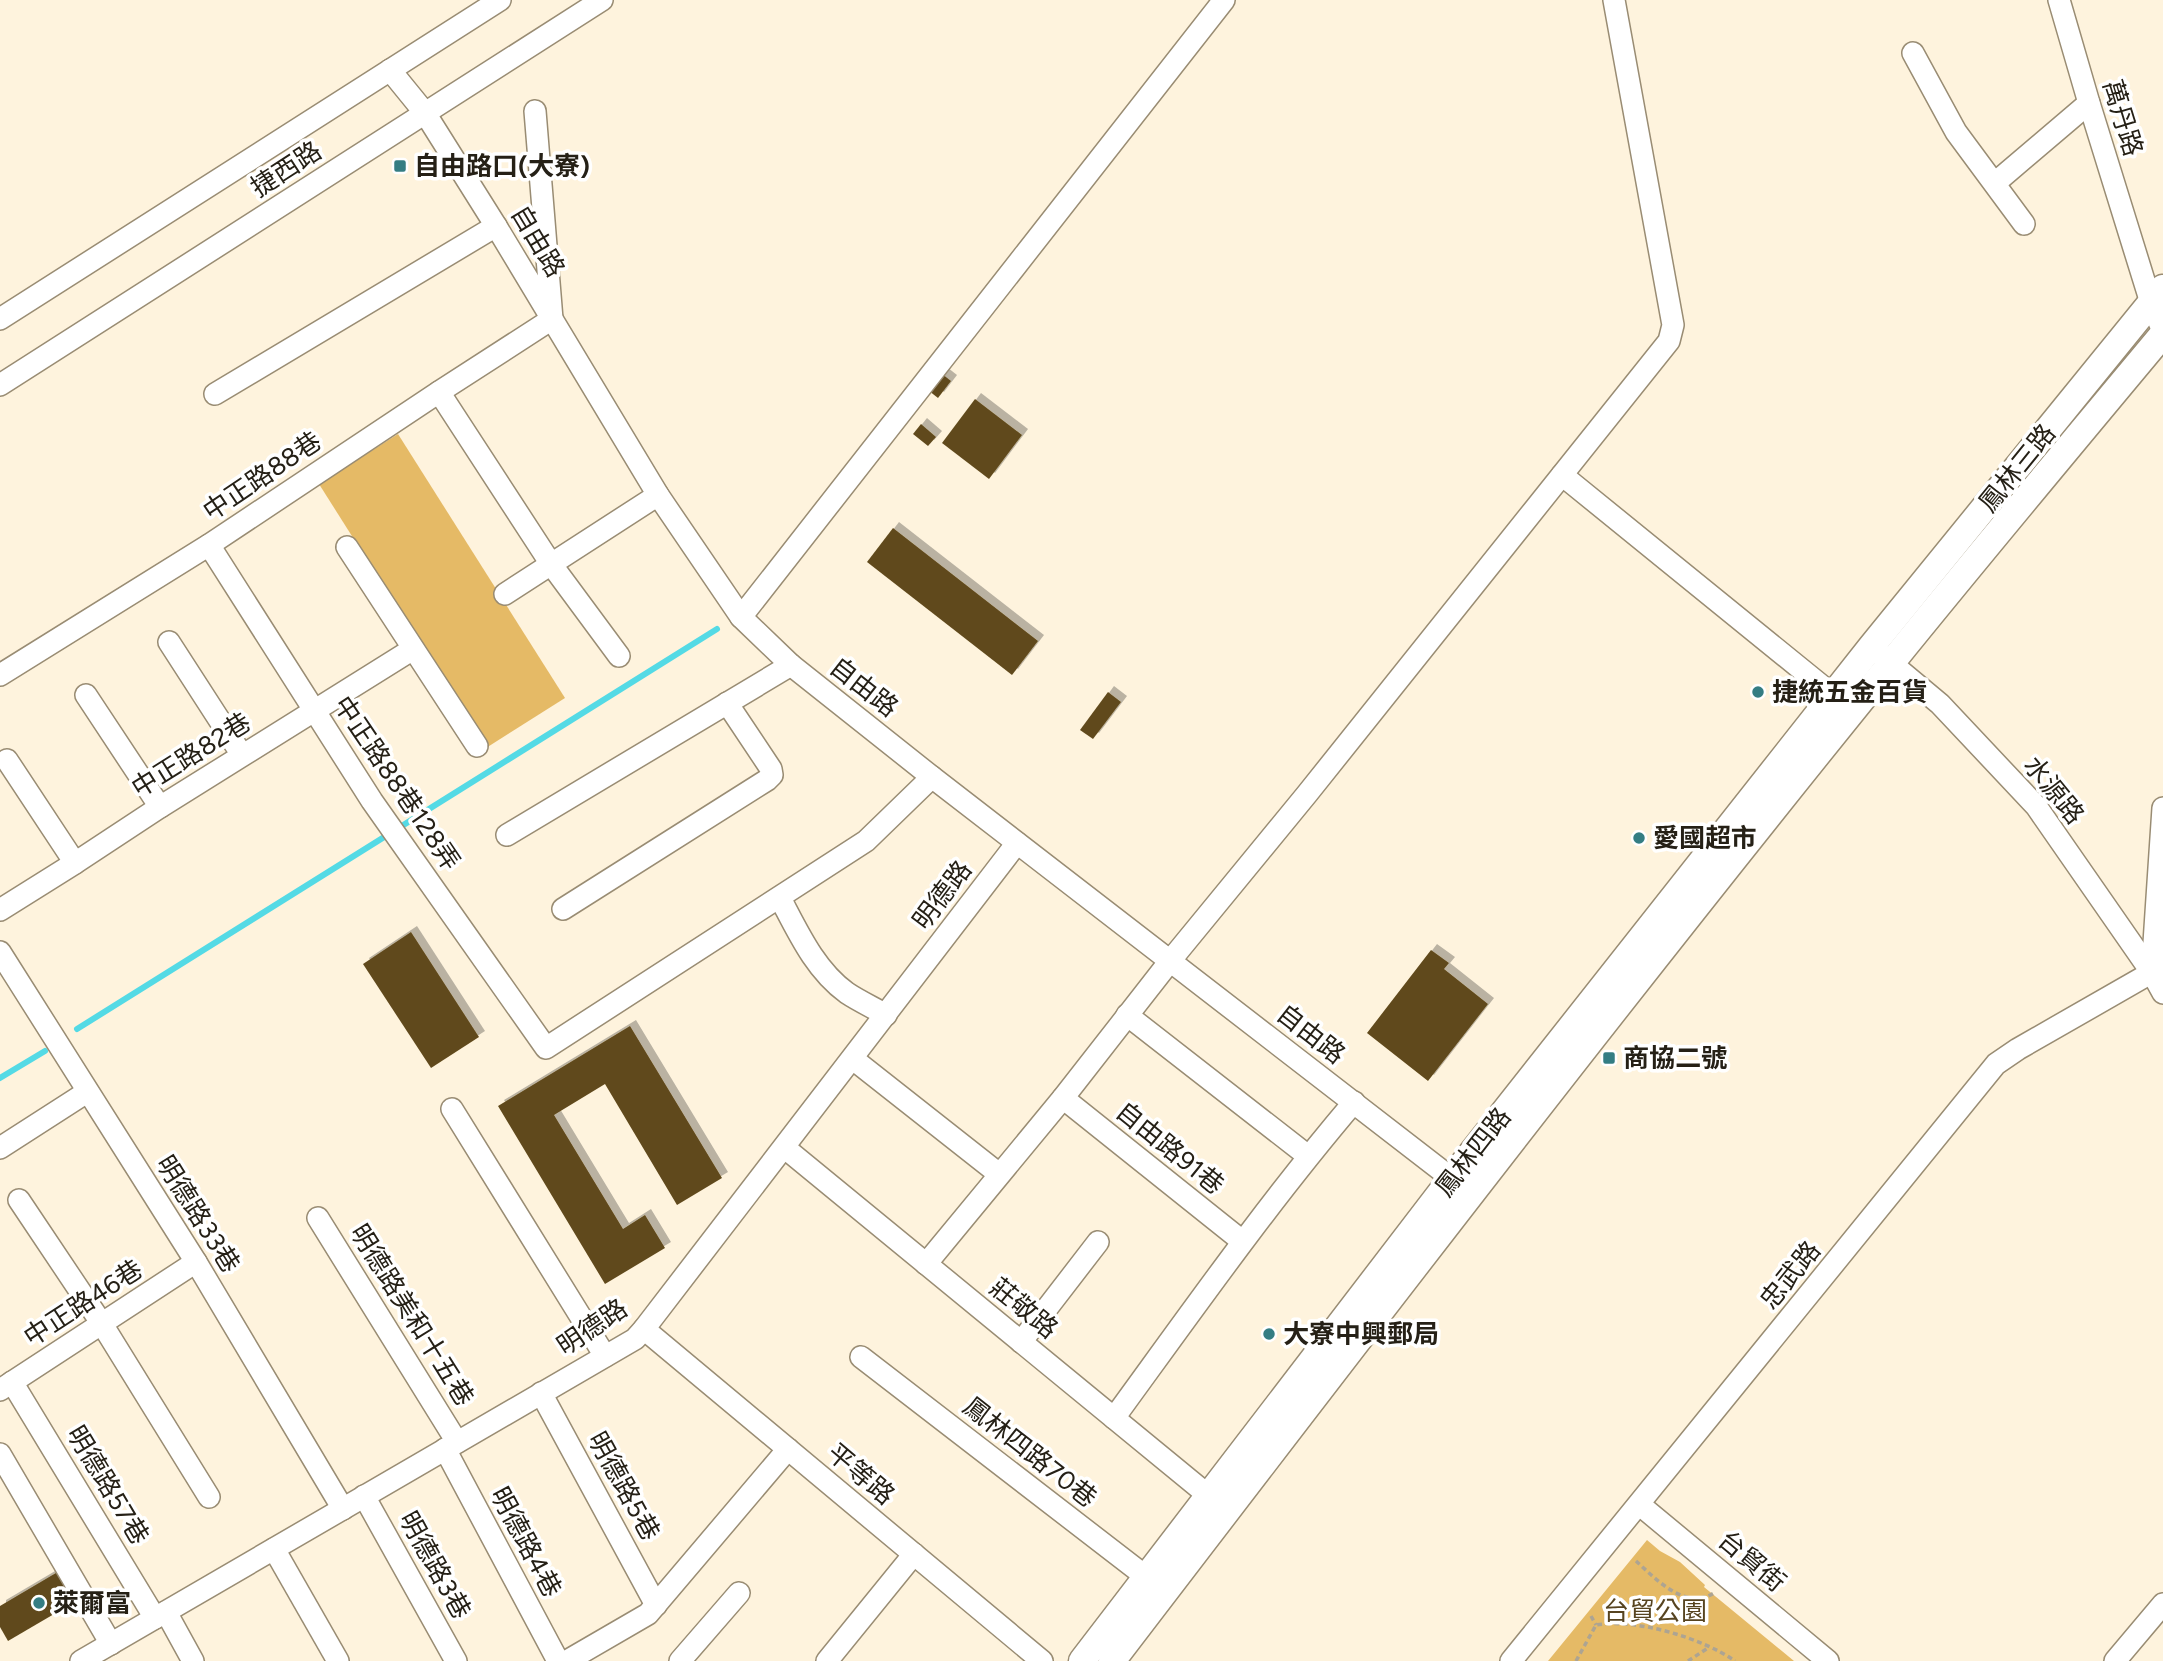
<svg xmlns="http://www.w3.org/2000/svg" width="2163" height="1661" font-family="Figtree,'Noto Sans TC',sans-serif">
	<style>
		.green { fill: #e5ba66 }
		.lines { fill: none; stroke-linecap: round; stroke-linejoin: round }
		.stream { stroke: #54dae5; stroke-width: 6 }
		.building { fill: #614a1c; filter: url(#shadow) }
		.minor-casing { stroke: #998c73; stroke-width: 24 }
		.major-casing { stroke: #998c73; stroke-width: 29 }
		.path { stroke: #ada492; stroke-width: 3.5; stroke-dasharray: 5 3.5; stroke-linecap: butt }
		.minor { stroke: #fff; stroke-width: 21 }
		.major { stroke: #fff; stroke-width: 26 }
		.poi-dot { fill: #347d83; stroke: #fff; stroke-width: 2.5 }
		.labels { text-anchor: middle; stroke-width: 7; stroke-linejoin: round; paint-order: stroke }
		.street-label { font-size: 26px; fill: #252016; stroke: #fff }
		.poi-label { font-size: 26px; font-weight: bold; fill: #252016; stroke: #fff; text-anchor: start }
		.park-label { font-size: 26px; fill: #574420; stroke: #fff }
	</style>
	<defs>
		<filter id="shadow"><feDropShadow dx="6" dy="-6" stdDeviation="0" flood-color="#0004"/></filter>
	</defs>
	<rect width="100%" height="100%" fill="#fef3dd"/>
	<g class="green">
		<path d="M398,434L565,698L486,748L319,484Z"/>
		<path d="M1647,1540L1660,1551L1680,1562L1705,1585L1704,1587L1794,1661H1548Z"/>
	</g>
	<g class="lines">
		<g class="stream">
			<path d="M77,1029L717,629"/>
			<path d="M0,1078L45,1051"/>
		</g>
	</g>
	<g class="building">
		<path d="M937,370L951,381L938,398L924,387Z"/>
		<path d="M975,399L1022,435L989,479L942,443Z"/>
		<path d="M921,424L936,437L928,446L913,434Z"/>
		<path d="M893,528L1038,641L1012,675L867,562Z"/>
		<path d="M1108,692L1121,702L1093,739L1080,730Z"/>
		<path d="M411,932L479,1037L431,1068L363,964Z"/>
		<path d="M1431,950L1449,963L1444,969L1488,1004L1428,1081L1367,1033Z"/>
		<path d="M630,1026L722,1178L677,1205L605,1084L554,1115L623,1229L645,1215L665,1248L605,1284L498,1106Z"/>
		<path d="M61,1570L78,1600L8,1641L0,1627V1606Z"/>
	</g>
	<g class="lines">
		<defs>
			<g id="minor">
				<path d="M2059,0L2089,103L2151,303L2163,331"/>
				<path d="M1913,53L1956,132L2024,224"/>
				<path d="M390,70L425,113L496,226L658,495L741,617L791,665L932,777L1464,1188"/>
				<path d="M1995,183L2089,103"/>
				<path d="M0,319L500,0"/>
				<path d="M0,385L602,0"/>
				<path d="M439,392L551,564L619,656"/>
				<path d="M215,394L496,226"/>
				<path d="M1562,475L1833,695"/>
				<path d="M209,545L372,801L546,1048L866,841L932,777"/>
				<path d="M347,547L477,746"/>
				<path d="M505,594L658,495"/>
				<path d="M741,617L1224,0"/>
				<path d="M169,642L242,755"/>
				<path d="M1879,653L1940,704L2036,806L2152,973L2163,993"/>
				<path d="M0,675L209,545L439,392L552,319L535,111"/>
				<path d="M86,695L160,807"/>
				<path d="M7,760L75,863"/>
				<path d="M507,835L791,665"/>
				<path d="M780,898C798,932 815,970 847,993C859,1001 874,1008 886,1015"/>
				<path d="M563,909L767,780L772,775L771,769L727,703"/>
				<path d="M0,910L75,863L160,807L413,649"/>
				<path d="M0,952L196,1262L343,1509"/>
				<path d="M2152,973L2163,808"/>
				<path d="M1127,1015L1308,1156"/>
				<path d="M853,1059L999,1174"/>
				<path d="M1063,1098L1242,1241"/>
				<path d="M452,1109L605,1356"/>
				<path d="M0,1148L87,1092"/>
				<path d="M785,1148L1220,1505"/>
				<path d="M19,1200L102,1324L209,1497"/>
				<path d="M318,1218L457,1442"/>
				<path d="M926,1264L1063,1098L1170,961L1307,794L1669,341L1673,325L1614,0"/>
				<path d="M644,1329L1042,1661"/>
				<path d="M1021,1342L1098,1242"/>
				<path d="M861,1357L1158,1586"/>
				<path d="M12,1382L155,1618"/>
				<path d="M0,1390L196,1262"/>
				<path d="M541,1393L656,1605"/>
				<path d="M1114,1418C1192,1311 1268,1203 1354,1102"/>
				<path d="M445,1449L558,1661"/>
				<path d="M0,1454L111,1644"/>
				<path d="M364,1496L456,1661"/>
				<path d="M1640,1505L1828,1661"/>
				<path d="M274,1549L338,1661"/>
				<path d="M166,1612L193,1661"/>
				<path d="M81,1661L635,1339L644,1329L1017,843"/>
				<path d="M567,1661L648,1614L788,1449"/>
				<path d="M680,1661L739,1593"/>
				<path d="M827,1661L914,1554"/>
				<path d="M1511,1661L1996,1064L2018,1049L2163,966"/>
				<path d="M2115,1661L2163,1604"/>
			</g>
			<g id="major">
				<path d="M1082,1661L1452,1178L1871,647L2163,288"/>
				<path d="M1112,1661C1369,1325 1626,990 1892,662C1981,552 2072,443 2163,334"/>
			</g>
		</defs>
		<use href="#minor" class="minor-casing"/>
		<use href="#major" class="major-casing"/>
		<g class="path">
			<path d="M1636,1561C1656,1579 1685,1611 1714,1593"/>
			<path d="M1591,1616L1596,1625"/>
			<path d="M1576,1661L1596,1625C1636,1618 1702,1638 1735,1661"/>
			<path d="M1688,1661L1708,1648"/>
		</g>
		<use href="#minor" class="minor"/>
		<use href="#major" class="major"/>
	</g>
	<g class="poi-dot">
		<rect x="393" y="159" width="14" height="14" rx="3.5"/>
		<circle cx="1758" cy="692" r="7"/>
		<circle cx="1639" cy="838" r="7"/>
		<rect x="1602" y="1051" width="14" height="14" rx="3.5"/>
		<circle cx="1269" cy="1334" r="7"/>
		<circle cx="39" cy="1603" r="7"/>
	</g>
	<g class="labels">
		<g class="street-label">
			<text transform="translate(2123 118) rotate(73)" y="9">萬丹路</text>
			<text transform="translate(286 169) rotate(-33)" y="9">捷西路</text>
			<text transform="translate(538 241) rotate(59)" y="9">自由路</text>
			<text transform="translate(2017 468) rotate(-51)" y="9">鳳林三路</text>
			<text transform="translate(262 476) rotate(-34)" y="9">中正路88巷</text>
			<text transform="translate(864 687) rotate(38)" y="9">自由路</text>
			<text transform="translate(191 755) rotate(-32)" y="9">中正路82巷</text>
			<text transform="translate(397 783) rotate(56)" y="9">中正路88巷128弄</text>
			<text transform="translate(2054 790) rotate(51)" y="9">水源路</text>
			<text transform="translate(942 895) rotate(-53)" y="9">明德路</text>
			<text transform="translate(1311 1034) rotate(38)" y="9">自由路</text>
			<text transform="translate(1170 1148) rotate(39)" y="9">自由路91巷</text>
			<text transform="translate(1473 1152) rotate(-52)" y="9">鳳林四路</text>
			<text transform="translate(198 1214) rotate(58)" y="9">明德路33巷</text>
			<text transform="translate(1790 1275) rotate(-51)" y="9">忠武路</text>
			<text transform="translate(83 1303) rotate(-33)" y="9">中正路46巷</text>
			<text transform="translate(1024 1308) rotate(39)" y="9">莊敬路</text>
			<text transform="translate(412 1315) rotate(58)" y="9">明德路美和十五巷</text>
			<text transform="translate(592 1327) rotate(-34)" y="9">明德路</text>
			<text transform="translate(1030 1452) rotate(38)" y="9">鳳林四路70巷</text>
			<text transform="translate(861 1474) rotate(40)" y="9">平等路</text>
			<text transform="translate(108 1485) rotate(59)" y="9">明德路57巷</text>
			<text transform="translate(624 1486) rotate(61)" y="9">明德路5巷</text>
			<text transform="translate(526 1542) rotate(62)" y="9">明德路4巷</text>
			<text transform="translate(1752 1561) rotate(40)" y="9">台貿街</text>
			<text transform="translate(435 1565) rotate(61)" y="9">明德路3巷</text>
		</g>
		<g class="poi-label">
			<text x="414" y="175">自由路口(大寮)</text>
			<text x="1772" y="701">捷統五金百貨</text>
			<text x="1653" y="847">愛國超市</text>
			<text x="1623" y="1067">商協二號</text>
			<text x="1283" y="1343">大寮中興郵局</text>
			<text x="53" y="1612">萊爾富</text>
		</g>
		<g class="park-label">
			<text x="1655" y="1620">台貿公園</text>
		</g>
	</g>
</svg>
